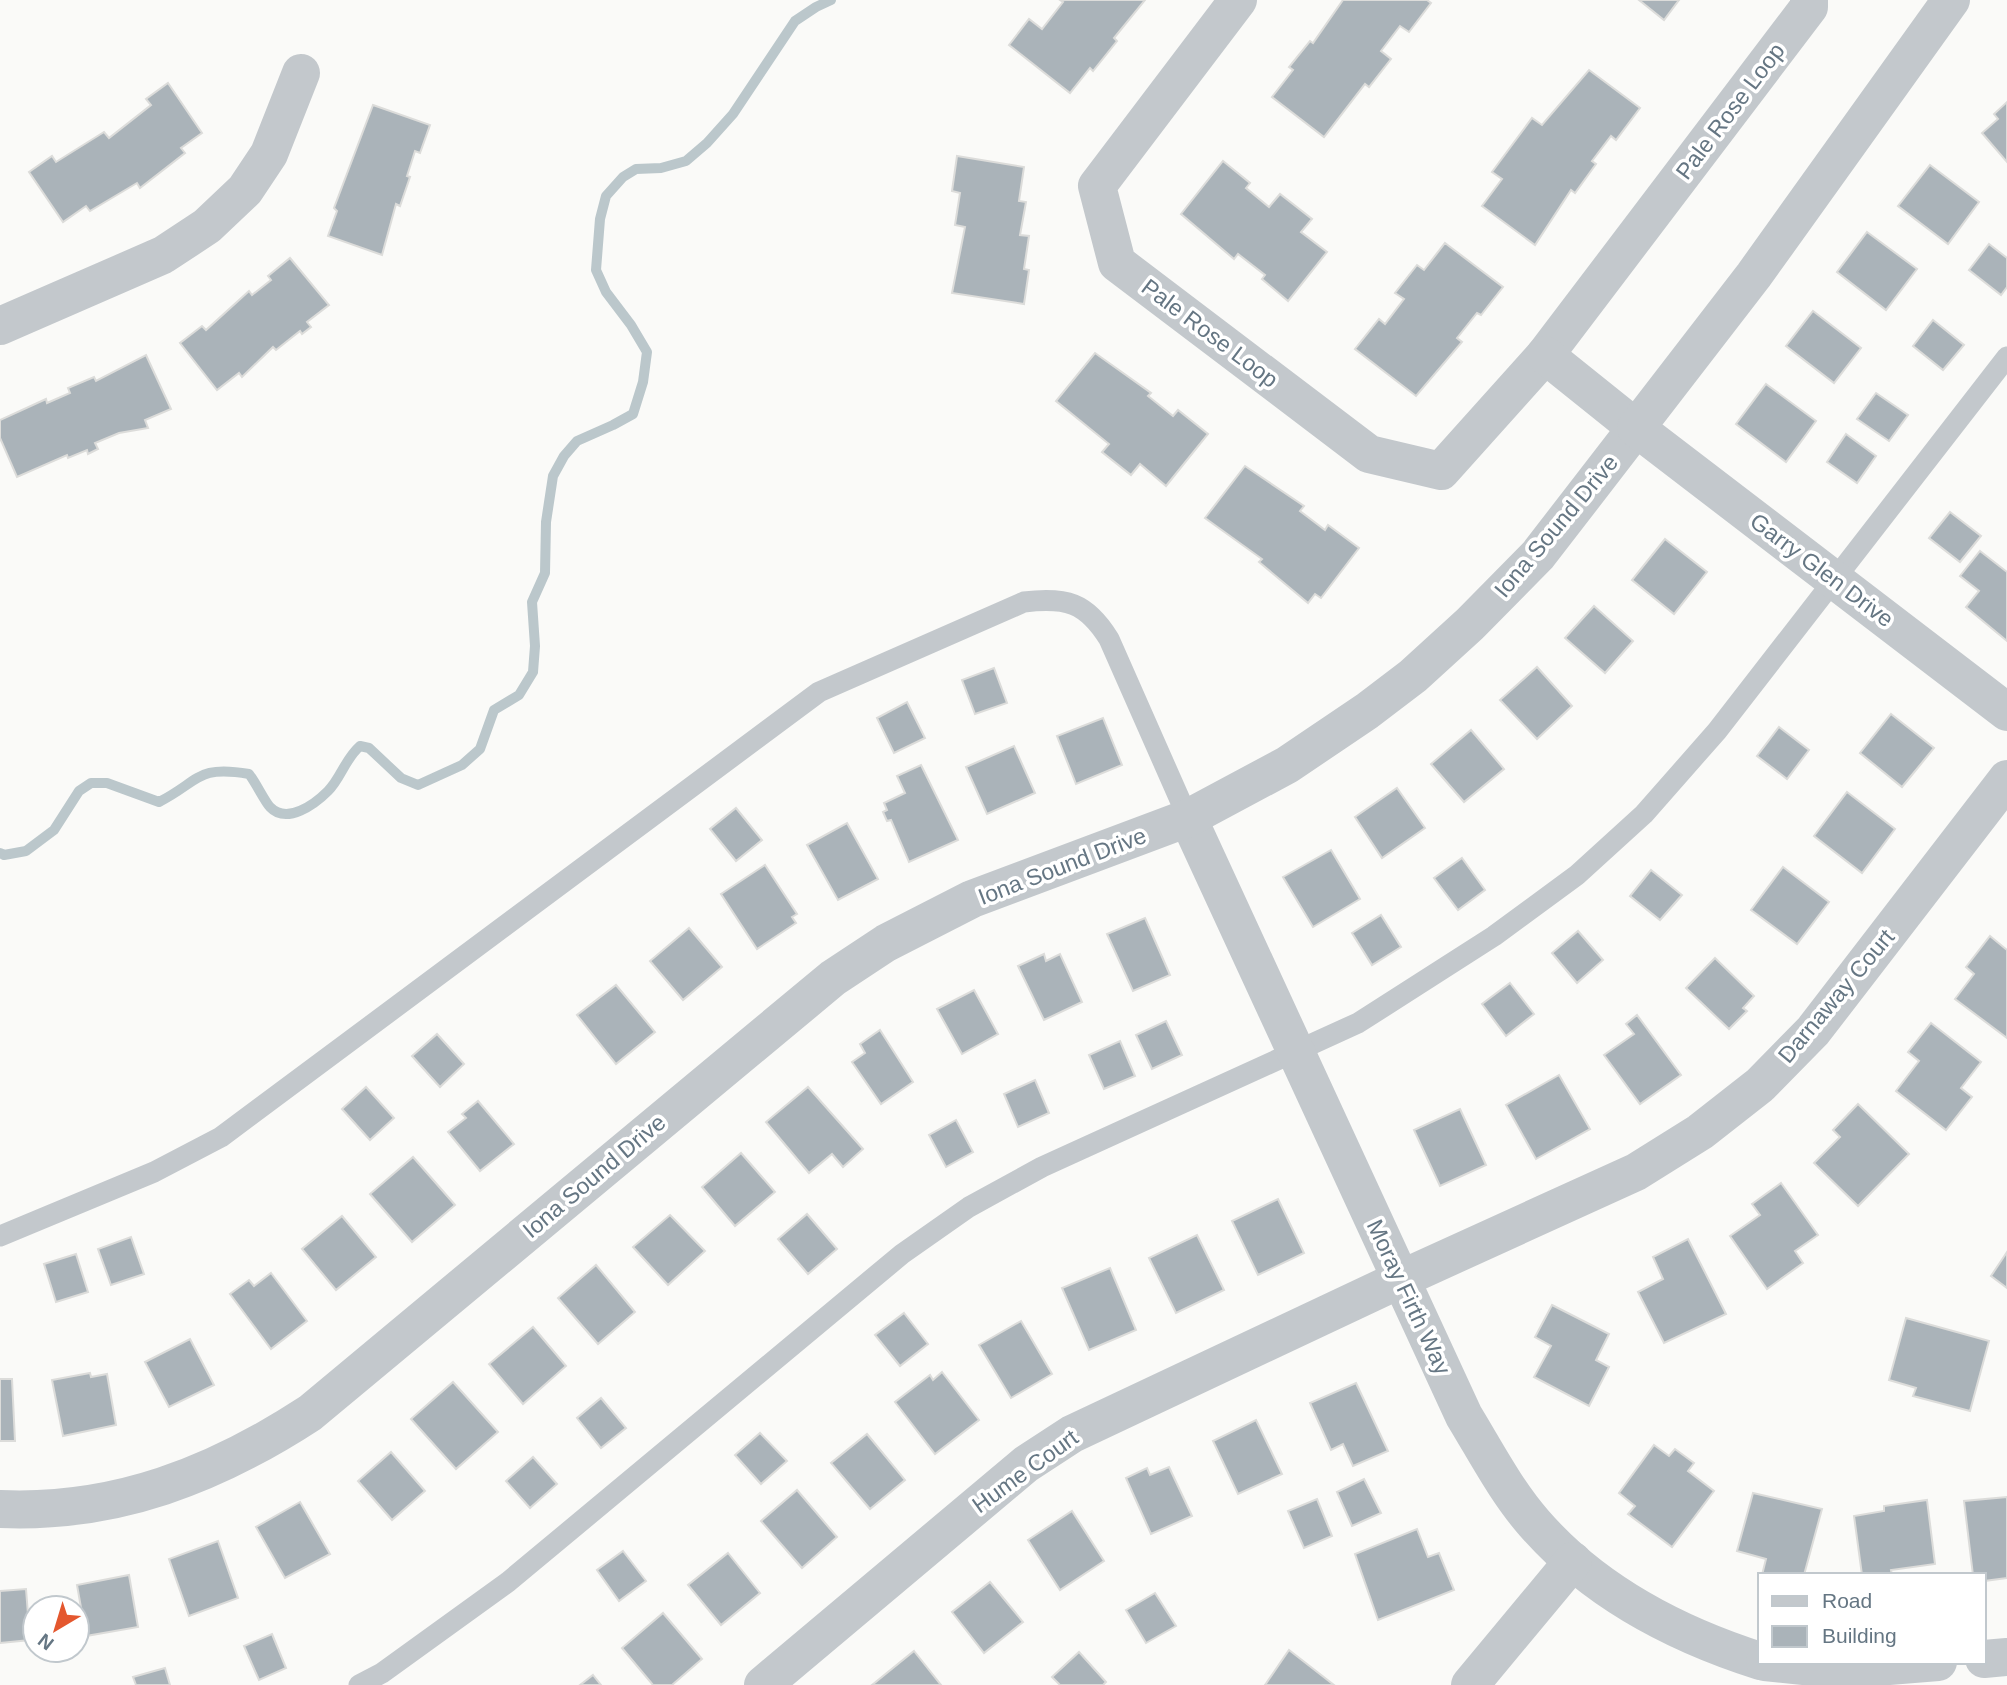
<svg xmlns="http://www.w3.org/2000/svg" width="2007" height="1685" font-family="Arial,sans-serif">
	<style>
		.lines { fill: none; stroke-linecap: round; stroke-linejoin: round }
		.stream { stroke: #bbc7cb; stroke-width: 10 }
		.building { fill: #aab3b9; stroke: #dcdcda; stroke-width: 2 }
		.service { stroke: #c3c8cc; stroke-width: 21 }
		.minor { stroke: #c3c8cc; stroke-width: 38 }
		.tertiary { stroke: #c3c8cc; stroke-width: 38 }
		.labels { text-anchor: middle; stroke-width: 7; stroke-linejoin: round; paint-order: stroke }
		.street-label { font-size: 23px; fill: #657683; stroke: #fff }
	</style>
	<rect width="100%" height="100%" fill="#fafaf8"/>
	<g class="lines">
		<path class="stream" d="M0,853L4,855L26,851L54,830L79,791L91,783H107L159,802C200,781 196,765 249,774C256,783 265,802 270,807C287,825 315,804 328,791C341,778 345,759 360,746L369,748L401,778L418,785L462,765L480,749L494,710L519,695L533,672L535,646L532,602L545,573L546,522L553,476L564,456L577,441L613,425L633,414L643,382L647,352L631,325L606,292L596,270L600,219L606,196L623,177L636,169L661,168L686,161L707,143L733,114L795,21L816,7L831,0"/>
	</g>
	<g class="building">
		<path d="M1060,0H1145L1114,38L1117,41L1093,71L1090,68L1070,93L1009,45L1029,19L1042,29L1063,2Z"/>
		<path d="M1343,0H1427L1431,3L1409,32L1400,26L1381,51L1391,59L1369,87L1365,84L1324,137L1272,97L1293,70L1289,67L1310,41L1313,43Z"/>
		<path d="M1639,0H1679L1664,20Z"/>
		<path d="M1589,70L1640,108L1616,140L1611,136L1592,161L1596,164L1575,193L1571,190L1535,245L1482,206L1502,179L1492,172L1532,118L1542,125Z"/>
		<path d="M168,83L202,133L181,148L185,153L140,188L137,183L90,211L86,206L63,222L29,172L52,156L56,162L104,132L109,138L151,105L146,99Z"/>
		<path d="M2007,102V162L1982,133L1998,119L1994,114Z"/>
		<path d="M373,105L430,125L420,153L415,151L407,176L410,177L400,206L396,204L382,255L328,236L337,211L334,208Z"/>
		<path d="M957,156L1024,167L1019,201L1026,202L1020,235L1029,236L1024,269L1029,270L1024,304L952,293L965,227L955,225L960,193L952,191Z"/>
		<path d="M1223,161L1250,183L1246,188L1269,207L1280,194L1312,219L1301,232L1327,252L1288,301L1262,279L1265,275L1238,254L1234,259L1181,214Z"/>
		<path d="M1930,165L1979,202L1948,244L1898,206Z"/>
		<path d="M1867,232L1917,269L1886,310L1837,272Z"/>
		<path d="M1445,243L1503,287L1481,315L1477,313L1457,338L1462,342L1416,396L1355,349L1379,319L1385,324L1404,299L1395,293L1417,265L1424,270Z"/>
		<path d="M1989,244L2007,258V287L2001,295L1969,270Z"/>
		<path d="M290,258L329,305L307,322L311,327L302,334L300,331L276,350L273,347L242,377L239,373L217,390L180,343L202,326L206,330L249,291L252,295L271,280L268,276Z"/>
		<path d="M1813,311L1861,348L1834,383L1786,346Z"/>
		<path d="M1933,320L1964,345L1943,370L1913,346Z"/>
		<path d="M1095,353L1151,393L1148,396L1173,416L1178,410L1208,434L1166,486L1140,464L1131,475L1102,452L1109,444L1056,401Z"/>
		<path d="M146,355L171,409L145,420L148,428L119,433L95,443L98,449L88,454L87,450L68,458L67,455L17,477L0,438V420L46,399L47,403L70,393L68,388L94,377L96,381Z"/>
		<path d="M1766,384L1816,421L1786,462L1736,424Z"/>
		<path d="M1876,393L1908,415L1889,441L1857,419Z"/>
		<path d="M1846,434L1876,456L1857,483L1827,462Z"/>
		<path d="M1245,466L1304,506L1300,511L1325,530L1328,525L1359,548L1321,598L1315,594L1308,603L1259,562L1262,559L1205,518Z"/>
		<path d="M1950,512L1981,536L1960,562L1929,538Z"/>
		<path d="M1665,539L1707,572L1674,614L1632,580Z"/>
		<path d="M1980,551L2007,572V641L1966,607L1979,591L1960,576Z"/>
		<path d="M1594,606L1633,641L1605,673L1565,638Z"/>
		<path d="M1537,667L1572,706L1537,739L1500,700Z"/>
		<path d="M994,668L1007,703L975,714L962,680Z"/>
		<path d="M907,702L925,738L894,753L877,718Z"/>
		<path d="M1891,714L1934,748L1902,787L1860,753Z"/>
		<path d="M1103,718L1122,765L1076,784L1057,736Z"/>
		<path d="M1779,727L1809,750L1787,779L1757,756Z"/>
		<path d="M1471,730L1504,769L1464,802L1431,764Z"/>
		<path d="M1014,746L1035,793L987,814L966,767Z"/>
		<path d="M921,765L958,840L909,862L891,820L887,821L883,812L887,810L884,803L905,793L897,776Z"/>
		<path d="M1397,788L1425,828L1382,858L1355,817Z"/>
		<path d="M1847,792L1895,829L1862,873L1814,836Z"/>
		<path d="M736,808L762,840L736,861L710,829Z"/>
		<path d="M847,823L878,879L838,900L807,845Z"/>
		<path d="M1331,850L1360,899L1313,927L1283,877Z"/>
		<path d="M1462,858L1485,890L1458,910L1434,878Z"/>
		<path d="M765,865L797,914L792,917L796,923L757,949L721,894Z"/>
		<path d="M1783,867L1829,902L1797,944L1751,910Z"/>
		<path d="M1651,870L1682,895L1660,920L1630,896Z"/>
		<path d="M1381,915L1401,947L1372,965L1352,933Z"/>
		<path d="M1145,918L1170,975L1133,991L1107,934Z"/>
		<path d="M689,928L722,967L683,1000L650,961Z"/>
		<path d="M1578,931L1603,960L1577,983L1552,953Z"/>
		<path d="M1990,936L2007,950V1038L1955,999L1974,974L1966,967Z"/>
		<path d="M1044,954L1046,961L1060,954L1082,1002L1044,1020L1018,966Z"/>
		<path d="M1715,958L1754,996L1743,1008L1747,1011L1729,1029L1686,988Z"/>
		<path d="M1510,983L1534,1014L1506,1036L1482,1004Z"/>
		<path d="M616,985L655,1032L616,1064L577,1015Z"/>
		<path d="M974,990L998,1034L962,1054L937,1009Z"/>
		<path d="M1637,1015L1681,1075L1640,1104L1604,1055L1634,1034L1626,1024Z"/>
		<path d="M1166,1021L1182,1055L1152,1069L1136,1035Z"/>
		<path d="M1931,1023L1981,1062L1961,1088L1972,1097L1946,1130L1896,1091L1919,1061L1908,1052Z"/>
		<path d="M880,1030L913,1082L881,1104L852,1062L865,1053L860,1044Z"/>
		<path d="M437,1034L464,1064L440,1087L412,1056Z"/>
		<path d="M1120,1041L1135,1076L1104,1089L1089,1055Z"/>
		<path d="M1559,1075L1590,1129L1536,1159L1506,1105Z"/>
		<path d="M1035,1080L1049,1113L1018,1127L1004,1094Z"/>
		<path d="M366,1087L394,1118L370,1140L342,1109Z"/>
		<path d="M808,1087L863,1149L843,1167L832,1154L809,1173L766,1122Z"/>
		<path d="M478,1101L514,1144L480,1171L448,1132L466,1118L462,1114Z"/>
		<path d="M1858,1104L1909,1154L1858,1206L1814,1163L1840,1137L1833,1130Z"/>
		<path d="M1460,1109L1486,1165L1440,1186L1414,1130Z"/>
		<path d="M956,1120L973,1152L946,1167L929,1135Z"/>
		<path d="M741,1153L775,1192L735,1226L702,1187Z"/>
		<path d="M413,1157L455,1205L412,1242L370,1194Z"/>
		<path d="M1781,1183L1818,1235L1795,1251L1803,1263L1767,1289L1730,1236L1760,1215L1752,1204Z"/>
		<path d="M1278,1199L1304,1253L1258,1275L1232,1221Z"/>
		<path d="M807,1214L837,1249L808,1274L778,1239Z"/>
		<path d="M670,1215L705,1251L668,1285L633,1247Z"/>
		<path d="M342,1216L376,1257L336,1290L302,1249Z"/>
		<path d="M1197,1235L1224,1290L1176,1313L1149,1258Z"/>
		<path d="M131,1237L144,1274L111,1285L98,1249Z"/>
		<path d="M1688,1239L1726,1314L1664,1343L1638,1292L1663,1279L1653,1257Z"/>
		<path d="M2007,1252V1288L1991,1276Z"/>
		<path d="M76,1254L88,1292L56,1302L44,1264Z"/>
		<path d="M596,1265L635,1312L598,1344L558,1298Z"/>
		<path d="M1110,1268L1136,1330L1089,1350L1062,1288Z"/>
		<path d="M271,1273L307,1321L271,1349L230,1294L249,1280L254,1286Z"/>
		<path d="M1552,1305L1609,1334L1596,1360L1609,1367L1589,1406L1534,1377L1551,1346L1535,1337Z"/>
		<path d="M904,1313L928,1344L900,1366L875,1335Z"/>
		<path d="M1906,1318L1989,1341L1970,1411L1913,1396L1916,1388L1889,1380Z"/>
		<path d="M1021,1321L1052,1374L1011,1398L979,1345Z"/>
		<path d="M533,1327L566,1366L523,1404L489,1364Z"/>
		<path d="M190,1339L214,1385L169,1407L145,1362Z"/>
		<path d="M942,1372L979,1420L935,1454L895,1402L930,1375L933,1380Z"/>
		<path d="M90,1373L91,1377L107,1374L116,1425L63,1436L52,1380Z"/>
		<path d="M0,1379H12L15,1441H0Z"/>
		<path d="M453,1382L498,1432L456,1469L411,1419Z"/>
		<path d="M1356,1383L1388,1451L1353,1466L1343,1444L1331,1450L1310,1403Z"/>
		<path d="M601,1398L626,1428L601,1448L577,1418Z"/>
		<path d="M1256,1420L1282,1474L1238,1494L1213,1441Z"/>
		<path d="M760,1433L787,1461L761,1484L735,1455Z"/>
		<path d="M867,1434L905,1480L870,1509L831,1463Z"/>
		<path d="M1654,1445L1669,1456L1675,1449L1694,1463L1688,1471L1714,1491L1672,1547L1628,1514L1635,1506L1619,1493Z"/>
		<path d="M391,1452L425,1491L392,1520L358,1481Z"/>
		<path d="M533,1457L557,1484L530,1508L506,1481Z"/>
		<path d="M1169,1467L1192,1516L1151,1534L1126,1478L1147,1468L1150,1475Z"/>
		<path d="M1364,1479L1381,1513L1352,1526L1337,1492Z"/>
		<path d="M797,1490L837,1537L802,1568L761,1521Z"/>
		<path d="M1753,1493L1822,1509L1804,1575H1762L1766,1559L1737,1551Z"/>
		<path d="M2007,1497V1578L1984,1581V1575H1973L1964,1501Z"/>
		<path d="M1317,1499L1332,1536L1304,1548L1288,1511Z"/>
		<path d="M1927,1500L1935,1564L1891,1570L1892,1575H1862L1854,1516L1884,1511V1506Z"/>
		<path d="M300,1502L330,1554L285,1578L256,1527Z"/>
		<path d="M1072,1511L1104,1561L1060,1590L1028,1540Z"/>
		<path d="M1417,1529L1428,1557L1439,1553L1454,1590L1378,1620L1355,1554Z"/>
		<path d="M218,1541L238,1598L189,1616L169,1559Z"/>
		<path d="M623,1551L646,1581L619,1601L597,1570Z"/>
		<path d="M728,1553L760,1593L721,1625L688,1585Z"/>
		<path d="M129,1575L138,1627L86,1636L77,1585Z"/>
		<path d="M990,1582L1023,1622L984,1653L952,1612Z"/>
		<path d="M26,1589L30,1640L0,1643V1591Z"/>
		<path d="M1155,1593L1176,1626L1146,1643L1126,1610Z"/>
		<path d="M663,1613L702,1659L672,1685H653L622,1648Z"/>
		<path d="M272,1634L286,1668L259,1680L244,1646Z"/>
		<path d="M1289,1650L1334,1685H1265Z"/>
		<path d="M914,1651L941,1685H872Z"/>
		<path d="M1079,1652L1106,1682L1103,1685H1060L1052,1677Z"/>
		<path d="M165,1668L170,1685H136L133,1677Z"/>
		<path d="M593,1675L601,1685H580Z"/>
	</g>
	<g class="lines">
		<g class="service">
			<path d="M0,1236L154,1172L221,1137L819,692L1024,602C1066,597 1086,602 1109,639L1188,818"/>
			<path d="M359,1685L382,1673L508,1582L902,1254L969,1207L1042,1167L1358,1023L1494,936L1577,875L1644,814L1717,731L2007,357"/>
		</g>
		<g class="minor">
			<path d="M1238,0L1097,186L1117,263L1369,454L1441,471L1545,355L1809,7V0"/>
			<path d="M0,326L163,255L207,226L245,190L269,154L301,73"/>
			<path d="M1188,818L1464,1416C1486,1452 1506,1491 1534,1523C1594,1592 1675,1634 1760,1661"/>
			<path d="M0,1509C116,1514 215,1475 310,1413L833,978L886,943L972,899L1188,818L1287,765L1367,711L1413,676L1470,624L1538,555L1636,428L1545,355"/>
			<path d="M1984,1659L2007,1657"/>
			<path d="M1765,1662L1841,1670L1938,1662"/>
			<path d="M763,1685L1026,1464L1072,1434L1401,1279L1636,1172L1700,1132L1760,1085L1813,1031L2007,779"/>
			<path d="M1470,1685L1573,1561"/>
		</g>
		<path class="tertiary" d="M1951,0L1754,275L1636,428L2007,712"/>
	</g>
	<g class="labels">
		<g class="street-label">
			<text transform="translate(1730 111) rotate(-53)" y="8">Pale Rose Loop</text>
			<text transform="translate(1210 333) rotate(37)" y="8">Pale Rose Loop</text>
			<text transform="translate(1556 526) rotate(-50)" y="8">Iona Sound Drive</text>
			<text transform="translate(1822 570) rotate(37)" y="8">Garry Glen Drive</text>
			<text transform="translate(1062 866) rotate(-21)" y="8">Iona Sound Drive</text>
			<text transform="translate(1836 996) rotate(-50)" y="8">Darnaway Court</text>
			<text transform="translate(594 1176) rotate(-40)" y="8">Iona Sound Drive</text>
			<text transform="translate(1409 1297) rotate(65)" y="8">Moray Firth Way</text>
			<text transform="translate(1025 1471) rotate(-36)" y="8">Hume Court</text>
		</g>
	</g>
	<rect x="1758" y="1573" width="228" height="91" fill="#ffffff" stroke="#c1c8cd" stroke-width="2"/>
	<rect x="1772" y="1596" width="35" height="10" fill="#c3c8cc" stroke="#c1c8cd" stroke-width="2"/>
	<text x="1822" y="1608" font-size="21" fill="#657683">Road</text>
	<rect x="1772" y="1626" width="35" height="21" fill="#aab3b9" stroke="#c1c8cd" stroke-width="2"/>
	<text x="1822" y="1643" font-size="21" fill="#657683">Building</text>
	<g transform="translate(56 1629) rotate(218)"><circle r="33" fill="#ffffff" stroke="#c1c8cd" stroke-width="2"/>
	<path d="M0-5L12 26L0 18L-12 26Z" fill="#e4572e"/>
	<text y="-10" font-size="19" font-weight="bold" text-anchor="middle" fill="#657683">N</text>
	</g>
</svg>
